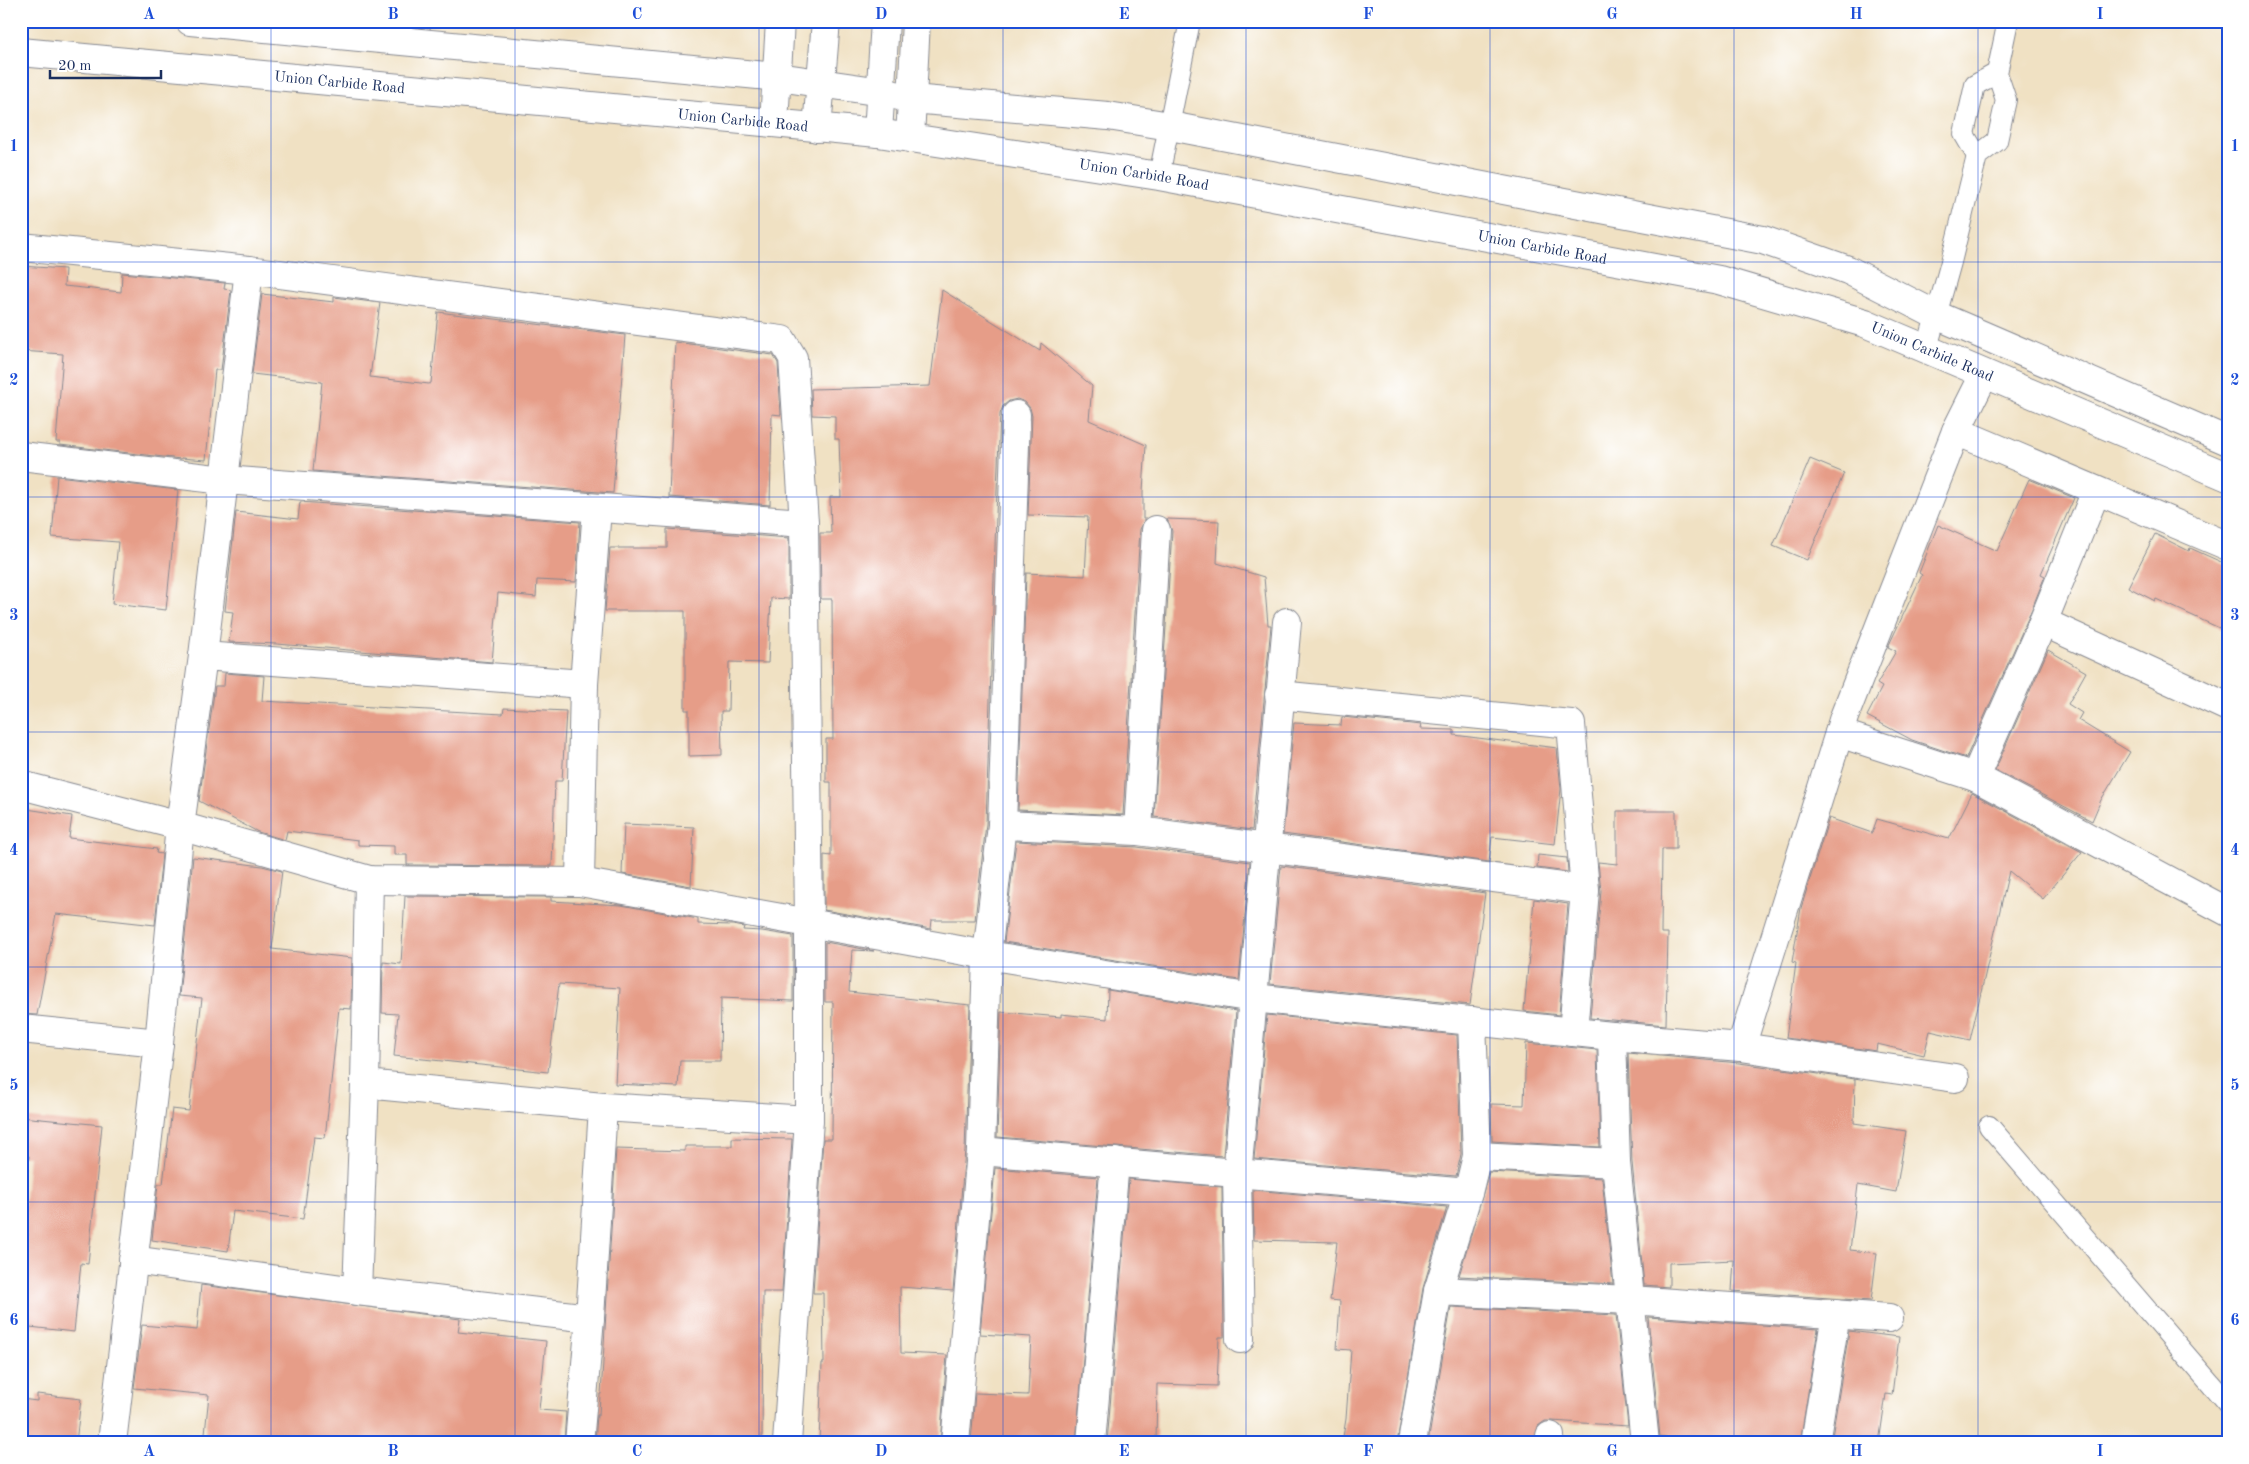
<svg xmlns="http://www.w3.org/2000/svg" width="2249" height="1464" font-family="'Old Standard TT',serif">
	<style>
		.building { fill: #e69d88 }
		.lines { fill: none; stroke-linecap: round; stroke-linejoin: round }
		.service-casing { stroke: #868890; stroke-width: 22 }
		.minor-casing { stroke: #868890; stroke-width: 30 }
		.tertiary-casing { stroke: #868890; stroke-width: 30 }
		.service { stroke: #fff; stroke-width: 20 }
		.minor { stroke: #fff; stroke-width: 28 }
		.tertiary { stroke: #fff; stroke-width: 28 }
		.grid { fill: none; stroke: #1d4ed8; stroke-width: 1; stroke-opacity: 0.55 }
		.labels { text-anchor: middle; stroke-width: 4; stroke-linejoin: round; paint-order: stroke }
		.street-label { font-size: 15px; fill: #1b2f5e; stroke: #fff }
		.neatline { fill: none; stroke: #1d4ed8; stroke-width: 2 }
		.grid-label { font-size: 16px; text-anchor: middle; font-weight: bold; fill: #1d4ed8 }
	</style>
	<rect width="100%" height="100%" fill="#fff"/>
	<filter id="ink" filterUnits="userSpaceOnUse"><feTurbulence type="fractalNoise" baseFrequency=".02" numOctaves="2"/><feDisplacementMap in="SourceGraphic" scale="10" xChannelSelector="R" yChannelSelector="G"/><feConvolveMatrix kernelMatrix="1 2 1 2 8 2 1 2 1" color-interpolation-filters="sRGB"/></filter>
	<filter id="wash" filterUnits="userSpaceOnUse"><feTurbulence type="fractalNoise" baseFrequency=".0096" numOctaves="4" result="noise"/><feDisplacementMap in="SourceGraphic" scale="20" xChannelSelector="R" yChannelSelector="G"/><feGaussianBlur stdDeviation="1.12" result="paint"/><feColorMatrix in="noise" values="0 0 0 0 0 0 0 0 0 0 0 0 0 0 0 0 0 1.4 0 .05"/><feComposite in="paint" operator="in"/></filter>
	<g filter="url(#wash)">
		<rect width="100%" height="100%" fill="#f0e1c3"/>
		<g id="blocks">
			<g class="building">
				<path d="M21,266L65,269L64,286L121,292L122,273L225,283L224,289L231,290L221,370H215L206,460L181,458V459L60,445V442H56L63,354L21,351Z"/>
				<path d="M942,290L1040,351L1041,343L1092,386L1089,420L1146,445L1143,491V519H1146L1140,529L1123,815L1018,810L1026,573L1085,576L1088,517L1028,515L1032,416L1030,408L1025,402L1017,399L1009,401L1003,406L1000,414L996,515L986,824L975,920H932L931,929L824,910V855L831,856V782H826V739H833L832,599H821L820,533H831L830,497H841L839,439H835V416L812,415L811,389L930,386Z"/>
				<path d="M262,294L334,302V297L380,303L370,377L429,384L431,383L438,312L625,335L613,493L313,471L322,382L252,374Z"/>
				<path d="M675,342L773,355L778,363L781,415L772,414L770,505L669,497Z"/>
				<path d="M1810,459L1844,473L1807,560L1773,546Z"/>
				<path d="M57,476L178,490L166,610L112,604L118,542L52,537Z"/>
				<path d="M2029,479L2074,498L2041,574L2045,576L2029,616L1966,758L1912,740L1867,716L1882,687L1877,684L1896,651L1888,647L1922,575L1919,573L1938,525L1997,551Z"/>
				<path d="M300,502L580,522L576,582L537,580L536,597L498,593L492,662L277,644L229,642L233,612L225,611L236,512L298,519Z"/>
				<path d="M1167,519L1219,521L1217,563L1264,577L1268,625H1271L1252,830L1154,817L1172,531Z"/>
				<path d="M667,529L789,538V599L771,598L768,663L729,662L728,711H721L722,755L689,756V710H685V611H605L610,548H667Z"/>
				<path d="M2155,534L2189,551L2190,548L2228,565V632L2156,599L2155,601L2128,587Z"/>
				<path d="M2048,650L2086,672L2068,704L2082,713L2078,720L2130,752L2101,800L2092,821L1995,770Z"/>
				<path d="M225,673L264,676L262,701L503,714L504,708L566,711L562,781H555L552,866L407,865V855H394V846L358,845V840L287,831L285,840L258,832L199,801L215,686H224Z"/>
				<path d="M1342,717L1421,725L1420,729L1454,730V735L1557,748L1561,789L1555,844L1492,837L1489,862L1283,834L1294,723L1341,725Z"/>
				<path d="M1972,793L2082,852L2043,899L2009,871L1970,1040L1930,1031L1924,1055L1877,1044L1876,1051L1786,1038L1796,963L1792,962L1801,908L1829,818L1872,833L1877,819L1949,839Z"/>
				<path d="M27,809L72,816L69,838L157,849L156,853L162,854L155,925L56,914L37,1015L21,1014V811L26,812Z"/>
				<path d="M1617,811H1676V849H1662L1661,933H1668L1666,1025L1590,1018L1601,891L1598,862L1617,864Z"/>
				<path d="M624,824L694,827L691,886L622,874Z"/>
				<path d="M1016,841L1137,847L1250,862L1239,980L1004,942Z"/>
				<path d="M1538,855L1567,858L1568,872L1537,868Z"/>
				<path d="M193,857L262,866L282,871L272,949L352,958L351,1009L339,1008L325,1138L314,1137L303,1219L233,1211L228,1251L152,1240L158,1184H163L172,1109L189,1111L202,998L179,996Z"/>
				<path d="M1281,866L1485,893L1470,1005L1270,984Z"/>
				<path d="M405,896L551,897V901L621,905L698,919V924L733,925L744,927L743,930L762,931L793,936V1001L721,998L720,1061H680L678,1087L615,1084L620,988L559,984L548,1072L394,1056L398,1014L382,1013L383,962L401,964Z"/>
				<path d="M1534,899L1568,904L1559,1015L1524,1011Z"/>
				<path d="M825,942L874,951L852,950L849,992L970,1005L965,1150L953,1291L900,1287L901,1353L947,1355L940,1443H819L822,1363H824L823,1293H813L823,1139H832L833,1002H825Z"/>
				<path d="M1108,990L1236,1011L1223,1156L997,1137L1001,1012L1061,1017V1014L1107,1019Z"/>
				<path d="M1267,1015L1457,1035L1461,1154L1456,1176L1254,1159Z"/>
				<path d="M1526,1043L1597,1050L1600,1147L1492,1141L1491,1104L1524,1105Z"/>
				<path d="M1628,1053L1739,1063L1855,1079L1854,1123L1906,1131L1896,1192L1858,1185L1850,1250L1877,1253L1871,1301L1732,1291L1734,1260L1669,1263V1287L1644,1285L1632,1162Z"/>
				<path d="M21,1117L102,1125L88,1264L81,1263L74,1332L21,1326V1221H23L29,1156H21Z"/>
				<path d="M732,1138L792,1139L782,1292H763L762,1443H595L597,1415H599L600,1394H601L616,1149L685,1151V1146H732Z"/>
				<path d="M995,1168L1098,1177L1076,1443H971L975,1393L1028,1395L1031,1337L980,1334Z"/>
				<path d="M1489,1172L1602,1178L1613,1284L1459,1276Z"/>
				<path d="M1129,1179L1222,1187L1224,1337H1219L1217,1386L1157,1384L1156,1443H1107Z"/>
				<path d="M1253,1190L1447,1207L1423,1288L1397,1443H1342L1346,1419L1351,1350L1337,1349L1340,1301L1330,1300L1337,1242L1254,1240Z"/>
				<path d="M201,1285L460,1319L458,1332L546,1341L539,1410L566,1412L564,1443H204L209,1395L134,1388L142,1325L197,1330Z"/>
				<path d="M1451,1307L1616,1315L1628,1426L1552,1421H1545L1538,1426L1534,1443H1428Z"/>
				<path d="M1648,1317L1818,1329L1800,1443H1691L1660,1437Z"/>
				<path d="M1849,1331L1899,1337L1892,1395L1886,1394L1879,1443H1831Z"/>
				<path d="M37,1394L81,1399L76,1443H21V1399L37,1401Z"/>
			</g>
		</g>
	</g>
	<g filter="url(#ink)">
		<use href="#blocks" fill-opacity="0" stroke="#868890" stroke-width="1"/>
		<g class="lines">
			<defs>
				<g id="service">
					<path d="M1977,156L1964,134L1975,85L1997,73"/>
					<path d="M1159,176L1190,21"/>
					<path d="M1927,348L1951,262L1977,156L1997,141L2006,100L1997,73L2008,21"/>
					<path d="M1989,1126L2228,1404"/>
				</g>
				<g id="minor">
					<path d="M21,247L249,270L782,340L793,358L804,523L809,922V1120L787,1443"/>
					<path d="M1956,431L2228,546"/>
					<path d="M21,456L224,480L804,523"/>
					<path d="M2043,622L2228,707"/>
					<path d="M203,656L584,684"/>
					<path d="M1279,695L1571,724L1585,890L1573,1032"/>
					<path d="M1839,733L1975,777L2228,912"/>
					<path d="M1975,777L2043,622L2096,491"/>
					<path d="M21,785L180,826L369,880L580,882L987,955L1253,998L1612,1036L1741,1047L1955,1078"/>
					<path d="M1002,825L1138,831L1585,890"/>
					<path d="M1138,831L1156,530"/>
					<path d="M580,882L584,684L597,508"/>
					<path d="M1472,1021L1477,1156"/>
					<path d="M21,1029L159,1043"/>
					<path d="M1612,1036L1616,1163L1645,1443"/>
					<path d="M1741,1047L1844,717L1956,431L1984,375"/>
					<path d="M365,1084L603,1107L809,1120"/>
					<path d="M981,1151L1468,1193L1477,1156L1616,1163"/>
					<path d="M133,1260L357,1291L590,1318"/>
					<path d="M357,1291L365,1084L369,880"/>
					<path d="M1438,1291L1468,1193"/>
					<path d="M1240,1339L1237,1175L1287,622"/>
					<path d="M112,1443L159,1043L180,826L203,656L249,270"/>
					<path d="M579,1443L590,1318L603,1107"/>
					<path d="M955,1443L981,1151L987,955L1002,825L1016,415"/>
					<path d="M1091,1443L1115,1162"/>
					<path d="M1412,1443L1438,1291L1630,1300L1889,1318"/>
					<path d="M1549,1443L1550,1436"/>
					<path d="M1815,1443L1836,1314"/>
				</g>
				<g id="tertiary">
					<path d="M190,21L778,77L882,92L912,99L1108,116L1170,126L1763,240L1848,270L1936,315L2228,441"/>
					<path id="s1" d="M21,52L878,133L1159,176L1719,280L1865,323L2228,477"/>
					<path d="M774,123L780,21"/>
					<path d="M817,128L826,21"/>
					<path d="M878,133L885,21"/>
					<path d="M910,138L916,21"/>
				</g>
			</defs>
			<use href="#service" class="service-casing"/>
			<use href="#minor" class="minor-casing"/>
			<use href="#tertiary" class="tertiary-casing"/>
			<use href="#service" class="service"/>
			<use href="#minor" class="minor"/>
			<use href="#tertiary" class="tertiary"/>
		</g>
	</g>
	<path class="grid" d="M271,21V1443M515,21V1443M759,21V1443M1003,21V1443M1246,21V1443M1490,21V1443M1734,21V1443M1978,21V1443M21,262H2228M21,497H2228M21,732H2228M21,967H2228M21,1202H2228"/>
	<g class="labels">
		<g class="street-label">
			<text dy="5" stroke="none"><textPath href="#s1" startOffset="320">Union Carbide Road</textPath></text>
			<text dy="5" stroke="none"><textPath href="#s1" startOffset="725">Union Carbide Road</textPath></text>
			<text dy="5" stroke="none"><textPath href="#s1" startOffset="1130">Union Carbide Road</textPath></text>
			<text dy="5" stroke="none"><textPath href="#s1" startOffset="1535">Union Carbide Road</textPath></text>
			<text dy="5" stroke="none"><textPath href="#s1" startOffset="1940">Union Carbide Road</textPath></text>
		</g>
	</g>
	<rect width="2249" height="1464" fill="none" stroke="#fff" stroke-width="55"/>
	<path d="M50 70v8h111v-8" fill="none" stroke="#1b2f5e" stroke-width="2.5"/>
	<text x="58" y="70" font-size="15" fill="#1b2f5e" stroke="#ffffff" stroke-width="4" paint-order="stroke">20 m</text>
	<rect x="28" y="28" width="2194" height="1408" class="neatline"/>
	<g class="grid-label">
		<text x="149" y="19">A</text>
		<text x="393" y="19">B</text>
		<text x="637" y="19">C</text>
		<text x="881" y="19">D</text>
		<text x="1124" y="19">E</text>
		<text x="1368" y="19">F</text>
		<text x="1612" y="19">G</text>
		<text x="1856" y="19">H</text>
		<text x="2100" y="19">I</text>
		<text x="14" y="151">1</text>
		<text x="2235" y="151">1</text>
		<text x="14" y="385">2</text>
		<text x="2235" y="385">2</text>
		<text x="14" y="620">3</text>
		<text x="2235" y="620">3</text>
		<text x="14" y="855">4</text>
		<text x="2235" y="855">4</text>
		<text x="14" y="1090">5</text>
		<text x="2235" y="1090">5</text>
		<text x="14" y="1325">6</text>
		<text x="2235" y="1325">6</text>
		<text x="149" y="1456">A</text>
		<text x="393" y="1456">B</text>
		<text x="637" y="1456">C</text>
		<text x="881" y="1456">D</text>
		<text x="1124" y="1456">E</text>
		<text x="1368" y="1456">F</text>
		<text x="1612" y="1456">G</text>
		<text x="1856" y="1456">H</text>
		<text x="2100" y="1456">I</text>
	</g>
</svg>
